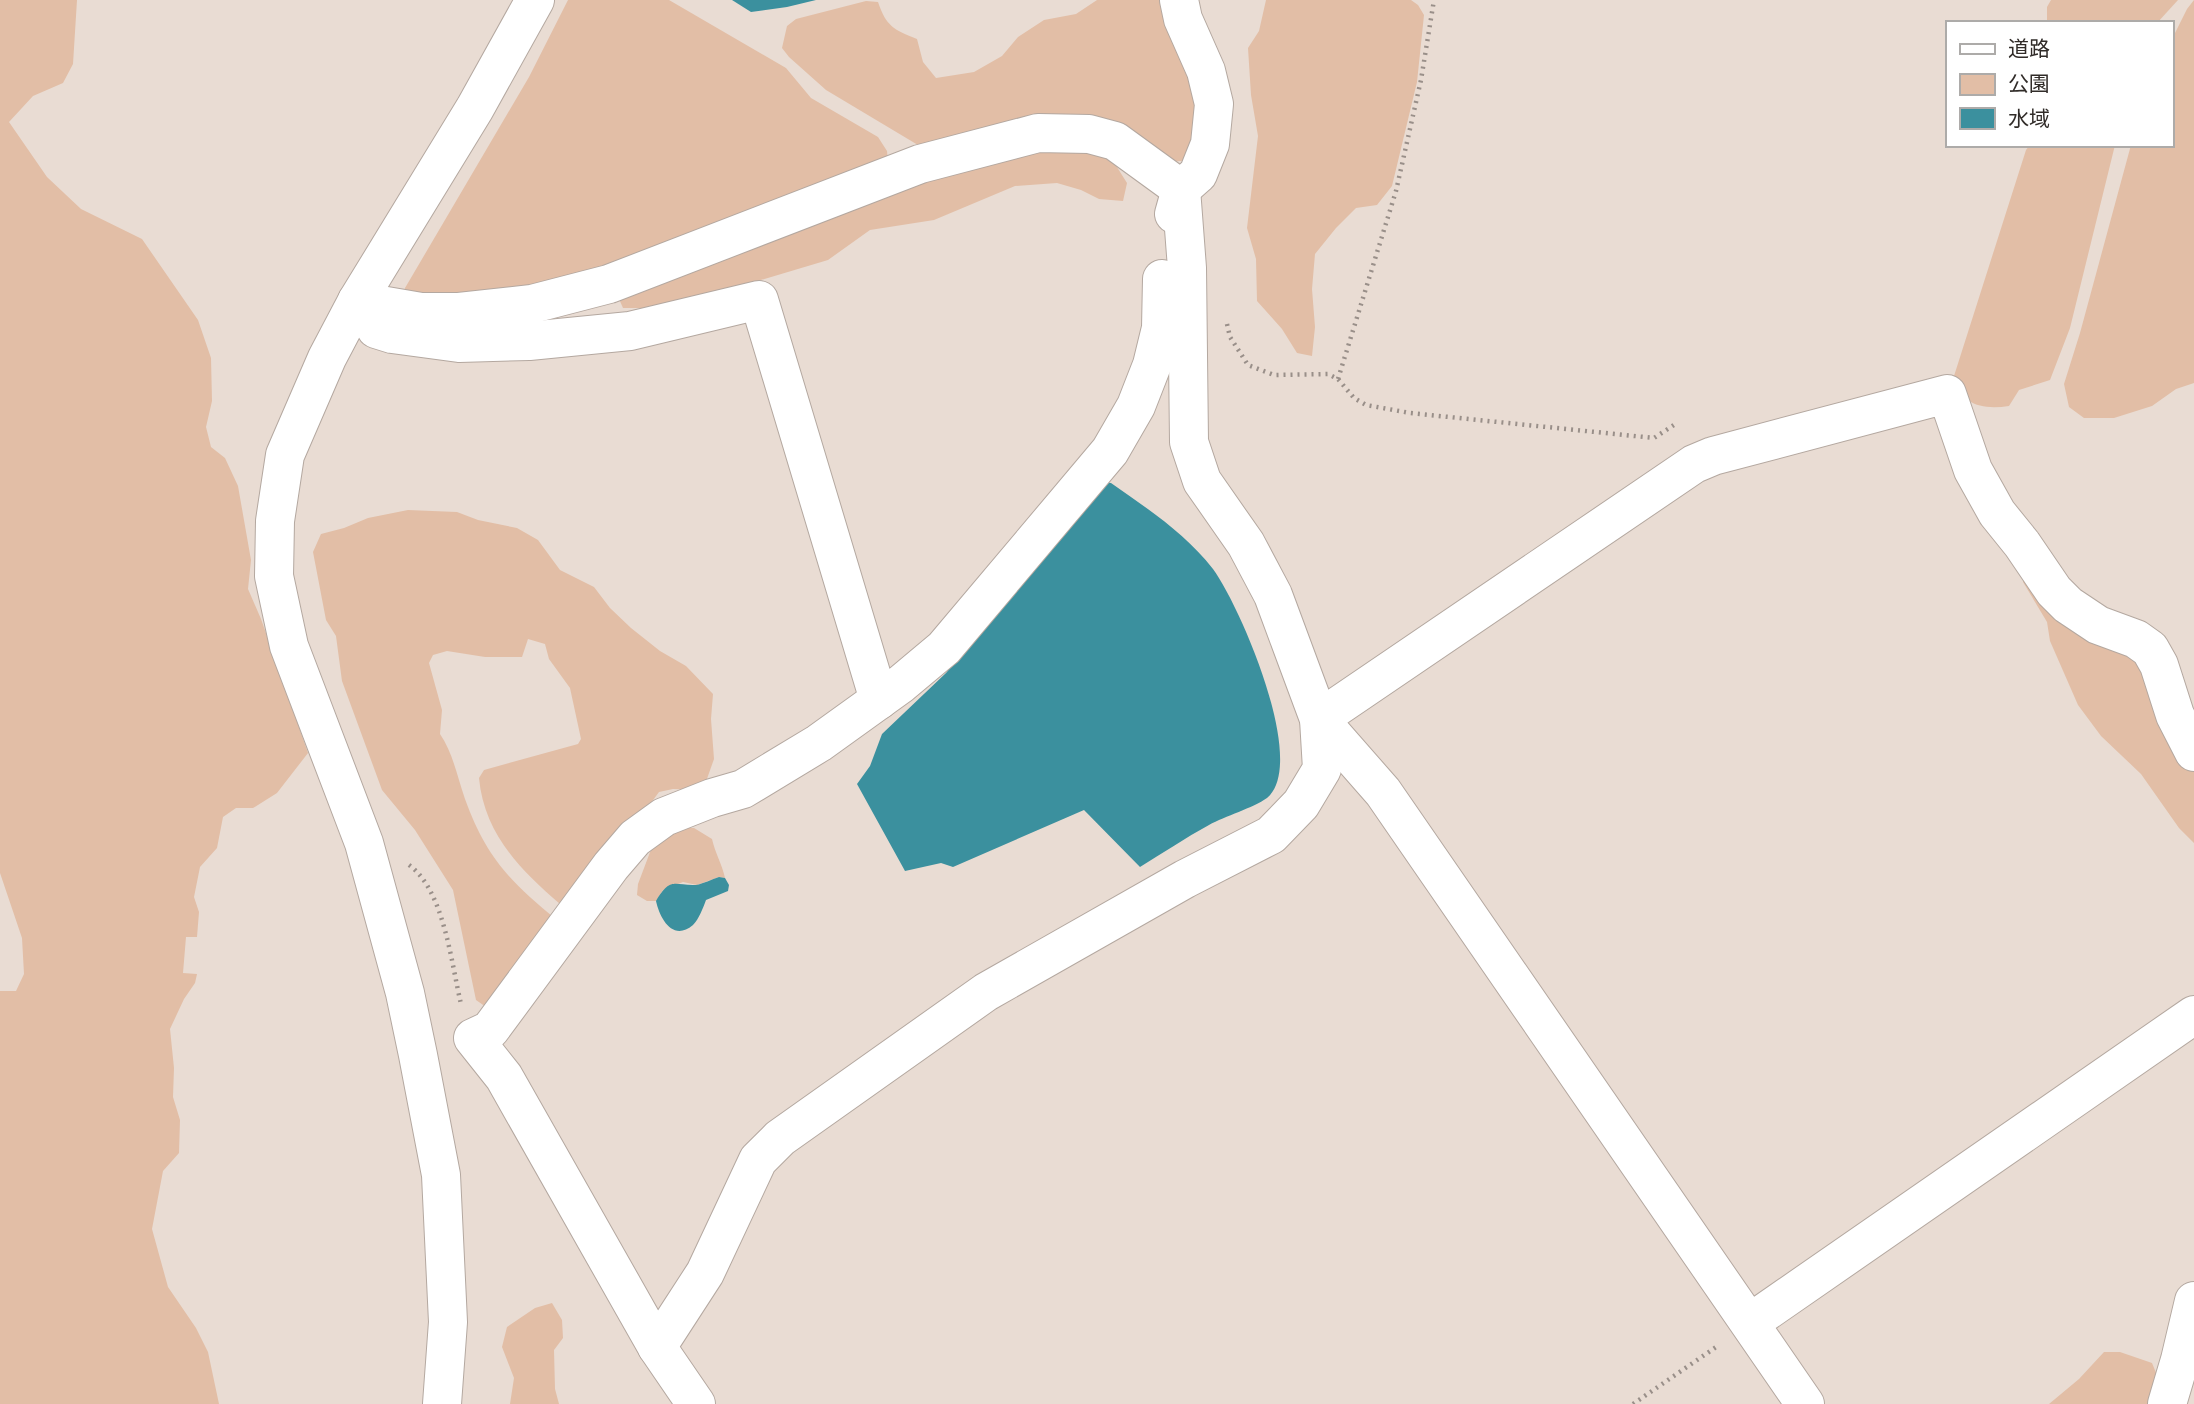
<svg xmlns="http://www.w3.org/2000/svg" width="2194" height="1404" font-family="Figtree,'Noto Sans JP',sans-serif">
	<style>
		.green { fill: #e2bea6 }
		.water { fill: #3b909e }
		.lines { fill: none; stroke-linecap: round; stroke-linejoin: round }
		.minor-casing { stroke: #b4a8a0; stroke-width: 40 }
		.path { stroke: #998f89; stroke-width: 4.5; stroke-dasharray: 2 5; stroke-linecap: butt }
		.minor { stroke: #fff; stroke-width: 38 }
	</style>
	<rect width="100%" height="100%" fill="#e9dcd3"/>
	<g class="green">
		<path d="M0,0H77L73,64L63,83L33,96L9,122L47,177L81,209L142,239L198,320L211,358L212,401L206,427L211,447L225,458L238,486L251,560L248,589L261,619L308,753L277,793L253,808H236L223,817L217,848L200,867L194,897L199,912L197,937H186L183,973L197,974L195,983L184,999L170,1029L174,1068L173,1097L180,1120L179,1153L163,1171L152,1229L168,1287L196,1328L208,1352L219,1404H0V991H16L24,974L22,938L0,873Z"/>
		<path d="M568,0H669L786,68L811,98L878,137L887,151L888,162L603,279L403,301L405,288L529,77Z"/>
		<path d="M1097,0H1168L1201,88L1191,160L1170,162L1120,134L933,154L826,90L789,57L782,48L787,26L796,19L866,1L878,2C886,26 894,30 917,39L923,62L936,78L974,72L1002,56L1018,37L1044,20L1076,14Z"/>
		<path d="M1266,0H1411L1418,5L1424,15L1417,82L1392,186L1377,205L1356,208L1336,228L1315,254L1312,289L1315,327L1312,356L1297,353L1282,329L1257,301L1256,259L1247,228L1258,136L1251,95L1248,48L1259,31Z"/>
		<path d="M2051,0H2178L2157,23H2047V7Z"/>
		<path d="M2194,0V383L2176,389L2152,406L2114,418H2084L2069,407L2064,384L2080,333L2131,145H2171V41L2187,9Z"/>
		<path d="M2030,145H2115L2070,328L2050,380L2019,390L2009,406C1982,410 1960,405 1954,376L2026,150Z"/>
		<path d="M1020,146L1075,147L1110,156L1127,183L1123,201L1099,199L1081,190L1057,183L1015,186L934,220L870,230L828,260L667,308H623L616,292Z"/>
		<path d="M408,510L457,512L478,520L517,528L538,540L560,570L594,587L610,608L631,628L660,651L686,666L713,694L711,719L714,759L703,790L673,789L659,792L648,807L560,904C520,870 484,833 479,778L484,770L578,744L581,739L570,688L549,659L545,644L528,639L522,657H485L447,651L433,655L429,663L442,710L440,734C453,753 457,776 465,799C486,857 510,882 557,920L486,1007L476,1000L453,890L415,830L382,790L342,681L336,636L326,620L313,552L321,534L344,528L368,518Z"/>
		<path d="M2025,567L2134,646L2194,763V843L2179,828L2141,774L2101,736L2078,705L2050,641L2047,622L2023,582Z"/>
		<path d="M671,828H694L712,839C715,853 722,864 725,878L719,877L697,885L683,882L663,890L656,901H647L637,895L638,884L655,839Z"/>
		<path d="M552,1303L562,1320L563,1338L554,1350L555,1389L559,1404H510L514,1378L502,1347L507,1327L535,1308Z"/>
		<path d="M2104,1352H2120L2152,1363L2159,1380L2153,1404H2049L2079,1379Z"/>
	</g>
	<g class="water">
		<path d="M732,0H816L787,7L751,12Z"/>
		<path d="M1102,482L1111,483C1148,509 1185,533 1213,569C1239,604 1309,763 1267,798C1253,808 1225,816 1209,825C1185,838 1163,853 1140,867L1084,810L953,867L941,863L905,871L857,784L870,766L882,734L946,673L1076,519Z"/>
		<path d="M719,877L725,878L729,885L728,891L706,900C703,908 699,919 693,925C673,942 660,919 656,901C671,876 674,886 696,885C703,884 712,879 719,877Z"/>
	</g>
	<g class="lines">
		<defs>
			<g id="minor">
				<path d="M1174,214L1181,189L1198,174L1210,144L1214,104L1206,71L1183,19L1179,0"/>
				<path d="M357,301L421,312H459L532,304L609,284L920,164L1038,133L1089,134L1115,141L1181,189L1187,268L1189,442L1202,481L1246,544L1273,595L1319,719L1322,769L1301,804L1271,835L1185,879L986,992L780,1138L758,1160L705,1273L657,1347"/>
				<path d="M376,329L392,334L459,343L529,341L630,331L759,300L879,700"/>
				<path d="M1751,1322L2194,1015"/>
				<path d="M442,1404L448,1322L441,1175L418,1055L405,993L364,843L289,646L274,576L275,521L285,455L327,358L357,301L475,108L535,0"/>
				<path d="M696,1404L657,1347L504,1077L473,1038L490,1030L611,866L635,838L664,817L712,798L743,789L819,743L901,684L944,648L1110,451L1136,406L1152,365L1161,328L1162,279"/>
				<path d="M1805,1404L1383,792L1319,719L1694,464L1713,456L1947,394L1973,470L1997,513L2022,544L2054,591L2068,605L2098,625L2136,639L2150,649L2159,665L2175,715L2194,752"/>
				<path d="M2167,1404L2180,1360L2194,1301"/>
			</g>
		</defs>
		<use href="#minor" class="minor-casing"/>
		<g class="path">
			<path d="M1227,324L1230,337L1248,365L1274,375L1328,374L1338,379L1354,398L1366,405L1410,413L1654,438L1677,423"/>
			<path d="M1338,379L1396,191L1421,80L1434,0"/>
			<path d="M409,865C444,890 451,962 461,1004"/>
			<path d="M1633,1404L1719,1345"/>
		</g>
		<use href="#minor" class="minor"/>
	</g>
	<rect x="1946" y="21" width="228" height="126" fill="#ffffff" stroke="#adaba9" stroke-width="2"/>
	<rect x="1960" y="44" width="35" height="10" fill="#ffffff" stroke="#adaba9" stroke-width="2"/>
	<text x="2008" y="56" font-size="21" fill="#312c29">道路</text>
	<rect x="1960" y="74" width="35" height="21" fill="#e2bea6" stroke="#adaba9" stroke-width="2"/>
	<text x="2008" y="91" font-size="21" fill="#312c29">公園</text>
	<rect x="1960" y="108" width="35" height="21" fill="#3b909e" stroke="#adaba9" stroke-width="2"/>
	<text x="2008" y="126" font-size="21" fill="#312c29">水域</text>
</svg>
